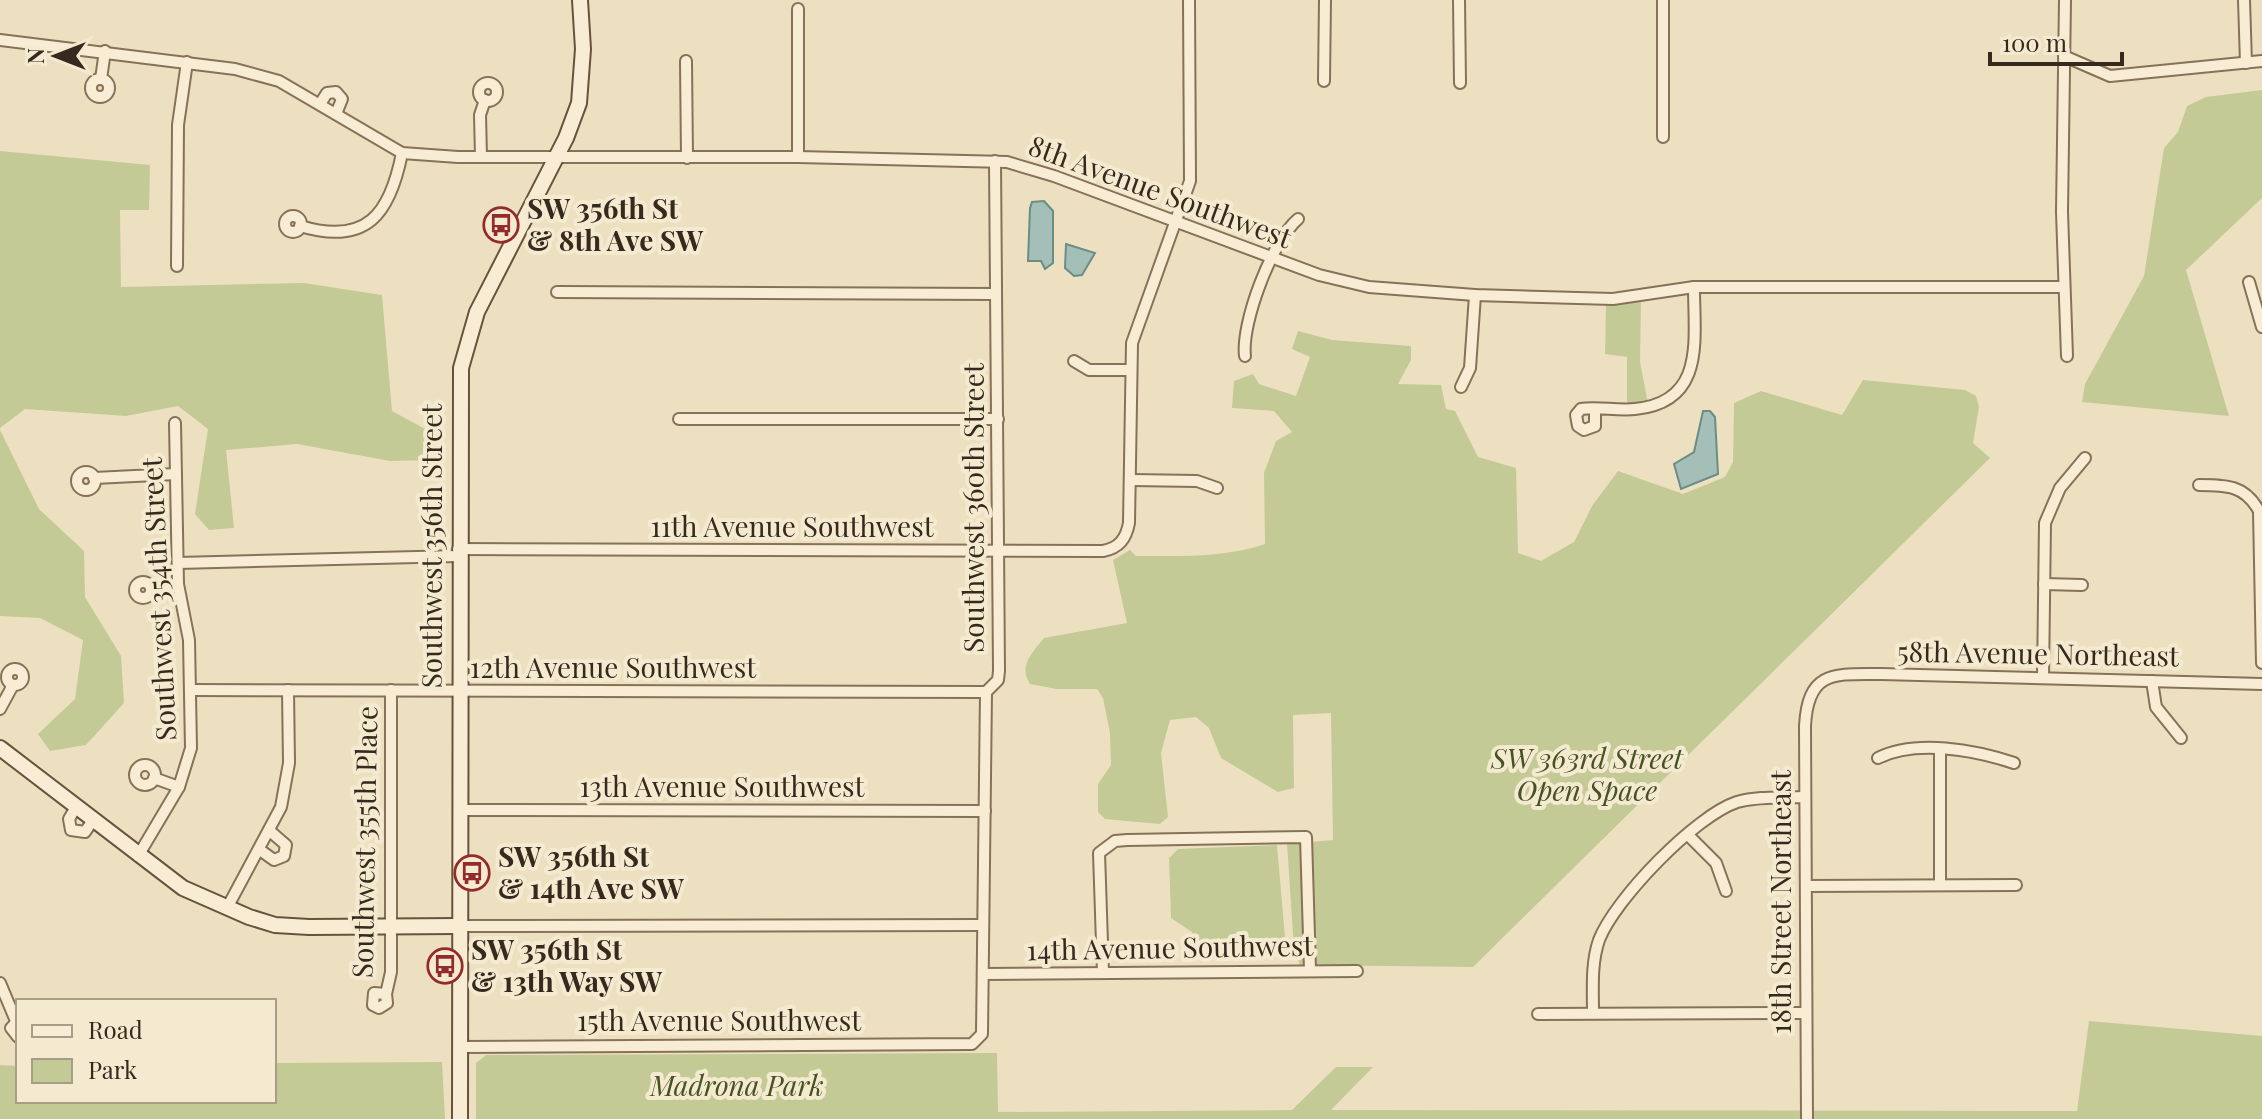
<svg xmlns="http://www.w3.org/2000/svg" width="2262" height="1119" font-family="'Playfair Display',serif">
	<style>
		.green { fill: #c4ca95 }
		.water { fill: #a4bfb7; stroke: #6b8d85; stroke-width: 2 }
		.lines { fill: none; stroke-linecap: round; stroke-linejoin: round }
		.street-casing { stroke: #867159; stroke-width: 14 }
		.secondary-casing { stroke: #67523c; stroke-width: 18 }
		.street { stroke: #f8edd4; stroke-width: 10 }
		.secondary { stroke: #f8edd4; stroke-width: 14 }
		.labels { text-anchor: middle; stroke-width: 8; stroke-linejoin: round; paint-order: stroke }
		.street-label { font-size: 28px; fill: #36291d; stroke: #f4ead0 }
		.poi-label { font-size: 28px; font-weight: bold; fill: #36291d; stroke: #f4ead0; text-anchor: start }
		.park-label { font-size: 28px; font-style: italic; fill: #465224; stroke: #f4ead0 }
	</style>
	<rect width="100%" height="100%" fill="#ede0c1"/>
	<g class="green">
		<path d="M2262,90V198L2186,270L2229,416L2082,402L2085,384L2144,276L2164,148L2178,132L2187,106L2206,97Z"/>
		<path d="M0,151L150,165L149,210H120L121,287L304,283L382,295L392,411L427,430L430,460L390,461L297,444L226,450L234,528L209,530L195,514L208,429L178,406L126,416L25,409L0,428Z"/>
		<path d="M1641,302L1640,362L1648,403L1627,405V357L1605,354L1606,305Z"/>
		<path d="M1298,331L1332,340L1411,346V360L1398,384L1441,385L1446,409L1455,411L1478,457L1516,468L1518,553L1541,561L1574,542L1592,506L1618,471L1683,494L1725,477L1733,462L1734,403L1761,391L1842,415L1863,380L1965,390L1976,396L1979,407L1973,443L1990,458L1473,967L1300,965L1294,949L1287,844L1333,840L1331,713L1293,715L1294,788L1278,792L1221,758L1209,728L1196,717L1170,720L1161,753L1168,817L1160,824L1105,819L1098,812V784L1111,765L1110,733L1103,698L1097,689H1056L1030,684C1018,666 1032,653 1044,638L1127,623L1113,560L1130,550L1136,556C1179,556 1224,558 1265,544L1264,473L1276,441L1292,432L1274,411L1232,408L1234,381L1253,374L1259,384L1296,396L1310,357L1292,349Z"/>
		<path d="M0,430L39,509L84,551L85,597L121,656L124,703L86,745L50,751L38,734L75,699L83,640L40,618L0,616Z"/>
		<path d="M1277,845L1286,949L1209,957L1201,953L1192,932L1171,918L1169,858L1178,849Z"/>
		<path d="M2089,1021L2262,1036V1119H476V1063L486,1055L997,1053L998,1112L1292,1110L1336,1067H1373L1331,1110L2077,1111Z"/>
		<path d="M442,1062L445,1119H0V1065L18,1066V1101H274V1063Z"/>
	</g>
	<g class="water">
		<path d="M1044,201L1053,211V263L1045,269L1041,261H1028L1030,208L1032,202Z"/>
		<path d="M1066,244L1095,253L1082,275L1074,276L1065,268Z"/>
		<path d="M1703,411H1710L1715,417L1718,474L1681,489L1674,464L1694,452Z"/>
	</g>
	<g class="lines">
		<defs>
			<g id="street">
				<path d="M1459,0L1460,83"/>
				<path d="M1663,0V137"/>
				<path d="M2065,0L2062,212L2067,356"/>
				<path d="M2244,0L2246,63"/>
				<path d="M0,40L235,69L279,81L402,153L458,157H798L1007,162L1054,176L1319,275L1369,287L1475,295L1613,299L1694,287H2063"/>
				<path d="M2064,56L2110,76L2262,61"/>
				<path d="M686,61L687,158"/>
				<path d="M101,79L105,51"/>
				<circle cx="100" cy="88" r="9"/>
				<path d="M1324,81L1325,0"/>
				<circle cx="488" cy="92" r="9"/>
				<path d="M320,104L327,93L336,92L342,99L336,114"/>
				<path d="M481,157L480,115L485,100"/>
				<path d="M798,157V9"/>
				<circle cx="293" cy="224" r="8"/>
				<path d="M300,226C367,246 390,214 402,153"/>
				<path d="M177,266L178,125L187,62"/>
				<path d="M2249,282L2262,327"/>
				<path d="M557,292L996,294"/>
				<path d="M1245,356C1241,323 1272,241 1298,219"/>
				<path d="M1074,361L1089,370H1131"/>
				<path d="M1461,387L1470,368L1475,295"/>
				<path d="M1595,412V426L1584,430L1578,426L1576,415L1581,409C1597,406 1617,411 1635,409C1706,402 1694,340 1694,287"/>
				<path d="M679,419H998"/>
				<circle cx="86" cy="481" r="9"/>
				<path d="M94,478L176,474"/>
				<path d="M1131,480L1197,481L1217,488"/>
				<path d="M2199,485C2226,485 2245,485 2259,511L2262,663"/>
				<path d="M458,549L1103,551C1119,548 1126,539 1129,523L1132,343L1190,181L1189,0"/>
				<path d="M178,563L458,556"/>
				<circle cx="143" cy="590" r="8"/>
				<path d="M2044,584L2082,585"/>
				<path d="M151,589L178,584"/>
				<circle cx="15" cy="677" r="8"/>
				<path d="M2043,677L2045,523L2060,488L2085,458"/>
				<path d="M2152,681L2156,707L2181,738"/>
				<path d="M192,690L986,692"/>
				<path d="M0,709L13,685"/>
				<path d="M1940,751V885"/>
				<path d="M1878,758C1916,739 1975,750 2014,763"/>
				<circle cx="145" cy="775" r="10"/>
				<path d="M154,778L179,787"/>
				<path d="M76,807L69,819L71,830L85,832L93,820"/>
				<path d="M460,810L985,811"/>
				<path d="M1688,835L1716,863L1726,891"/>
				<path d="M260,850L274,860L284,856L286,845L271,832"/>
				<path d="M138,856L179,787L191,748L189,640L178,584L175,423"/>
				<path d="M1806,886L2016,885"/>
				<path d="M227,908L281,807L289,763L288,690"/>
				<path d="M459,926L983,925"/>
				<path d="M1103,973L1099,853L1115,841L1127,840L1306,837L1310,970"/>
				<path d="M983,974L1357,971"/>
				<path d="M0,983L16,1021"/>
				<path d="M386,994L374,993L373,1005L379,1008L387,1003L386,994L391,972V690"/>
				<path d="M1593,1013C1593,989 1591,963 1599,940C1615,899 1695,816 1737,802C1758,796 1783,798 1804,797"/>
				<path d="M1538,1014L1806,1013"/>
				<path d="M18,1021L11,1028L18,1037"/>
				<path d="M460,1047L972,1044L982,1034L986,692L998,680L999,671L995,161"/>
				<path d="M1807,1119L1805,726C1808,670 1834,674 1881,674L2262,684"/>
			</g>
			<g id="secondary">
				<path d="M0,748L183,888L249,917L275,925L309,927L459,926"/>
				<path d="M460,1119L461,368L477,312L566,138L579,103L583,49L580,0"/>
			</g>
		</defs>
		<use href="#street" class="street-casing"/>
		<use href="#secondary" class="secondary-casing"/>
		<use href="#street" class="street"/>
		<use href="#secondary" class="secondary"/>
	</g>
	<defs>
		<symbol id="bus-ring" viewBox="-11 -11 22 22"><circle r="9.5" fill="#f4ead0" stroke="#932a2b" stroke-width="1.5"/><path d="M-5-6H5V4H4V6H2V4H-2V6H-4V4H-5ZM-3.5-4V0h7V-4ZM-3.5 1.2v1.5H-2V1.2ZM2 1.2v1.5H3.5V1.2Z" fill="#932a2b"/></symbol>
	</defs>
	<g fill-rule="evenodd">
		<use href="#bus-ring" x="481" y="205" width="40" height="40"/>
		<use href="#bus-ring" x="452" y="853" width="40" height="40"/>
		<use href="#bus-ring" x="425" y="946" width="40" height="40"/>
	</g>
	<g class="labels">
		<g class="street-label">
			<text transform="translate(1160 192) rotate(20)" y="10">8th Avenue Southwest</text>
			<text transform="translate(974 508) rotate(-90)" y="10">Southwest 360th Street</text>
			<text x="792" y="537">11th Avenue Southwest</text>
			<text transform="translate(432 546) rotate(-90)" y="10">Southwest 356th Street</text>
			<text transform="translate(159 599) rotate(-93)" y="10">Southwest 354th Street</text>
			<text transform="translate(2038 654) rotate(1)" y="10">58th Avenue Northeast</text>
			<text x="613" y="678">12th Avenue Southwest</text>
			<text x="722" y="797">13th Avenue Southwest</text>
			<text transform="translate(365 842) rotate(-89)" y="10">Southwest 355th Place</text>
			<text transform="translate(1781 902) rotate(-90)" y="10">18th Street Northeast</text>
			<text transform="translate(1170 948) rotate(-1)" y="10">14th Avenue Southwest</text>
			<text x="719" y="1031">15th Avenue Southwest</text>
		</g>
		<g class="poi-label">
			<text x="527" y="219">SW 356th St<tspan x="527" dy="32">&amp; 8th Ave SW</tspan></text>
			<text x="498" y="867">SW 356th St<tspan x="498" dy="32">&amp; 14th Ave SW</tspan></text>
			<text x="471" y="960">SW 356th St<tspan x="471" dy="32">&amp; 13th Way SW</tspan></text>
		</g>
		<g class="park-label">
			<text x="1587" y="769">SW 363rd Street<tspan x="1587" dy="32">Open Space</tspan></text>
			<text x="737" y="1096">Madrona Park</text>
		</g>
	</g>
	<rect x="16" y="999" width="260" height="104" fill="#f4ead0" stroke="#a89d88" stroke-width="2"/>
	<rect x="32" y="1025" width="40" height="12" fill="#f8edd4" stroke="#a89d88" stroke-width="2"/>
	<text x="88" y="1039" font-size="24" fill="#36291d">Road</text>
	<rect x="32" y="1059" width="40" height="24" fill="#c4ca95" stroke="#a89d88" stroke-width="2"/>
	<text x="88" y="1079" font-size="24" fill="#36291d">Park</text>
	<g transform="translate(56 56) rotate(270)" stroke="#f4ead0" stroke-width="6" paint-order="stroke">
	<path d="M0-6L14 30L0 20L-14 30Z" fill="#36291d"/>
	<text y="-12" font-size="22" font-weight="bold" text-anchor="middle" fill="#36291d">N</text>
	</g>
	<path d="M1990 52v12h132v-12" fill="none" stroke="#36291d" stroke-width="4"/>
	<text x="2002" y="52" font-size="24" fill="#36291d" stroke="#f4ead0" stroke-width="6" paint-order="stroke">100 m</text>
</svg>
